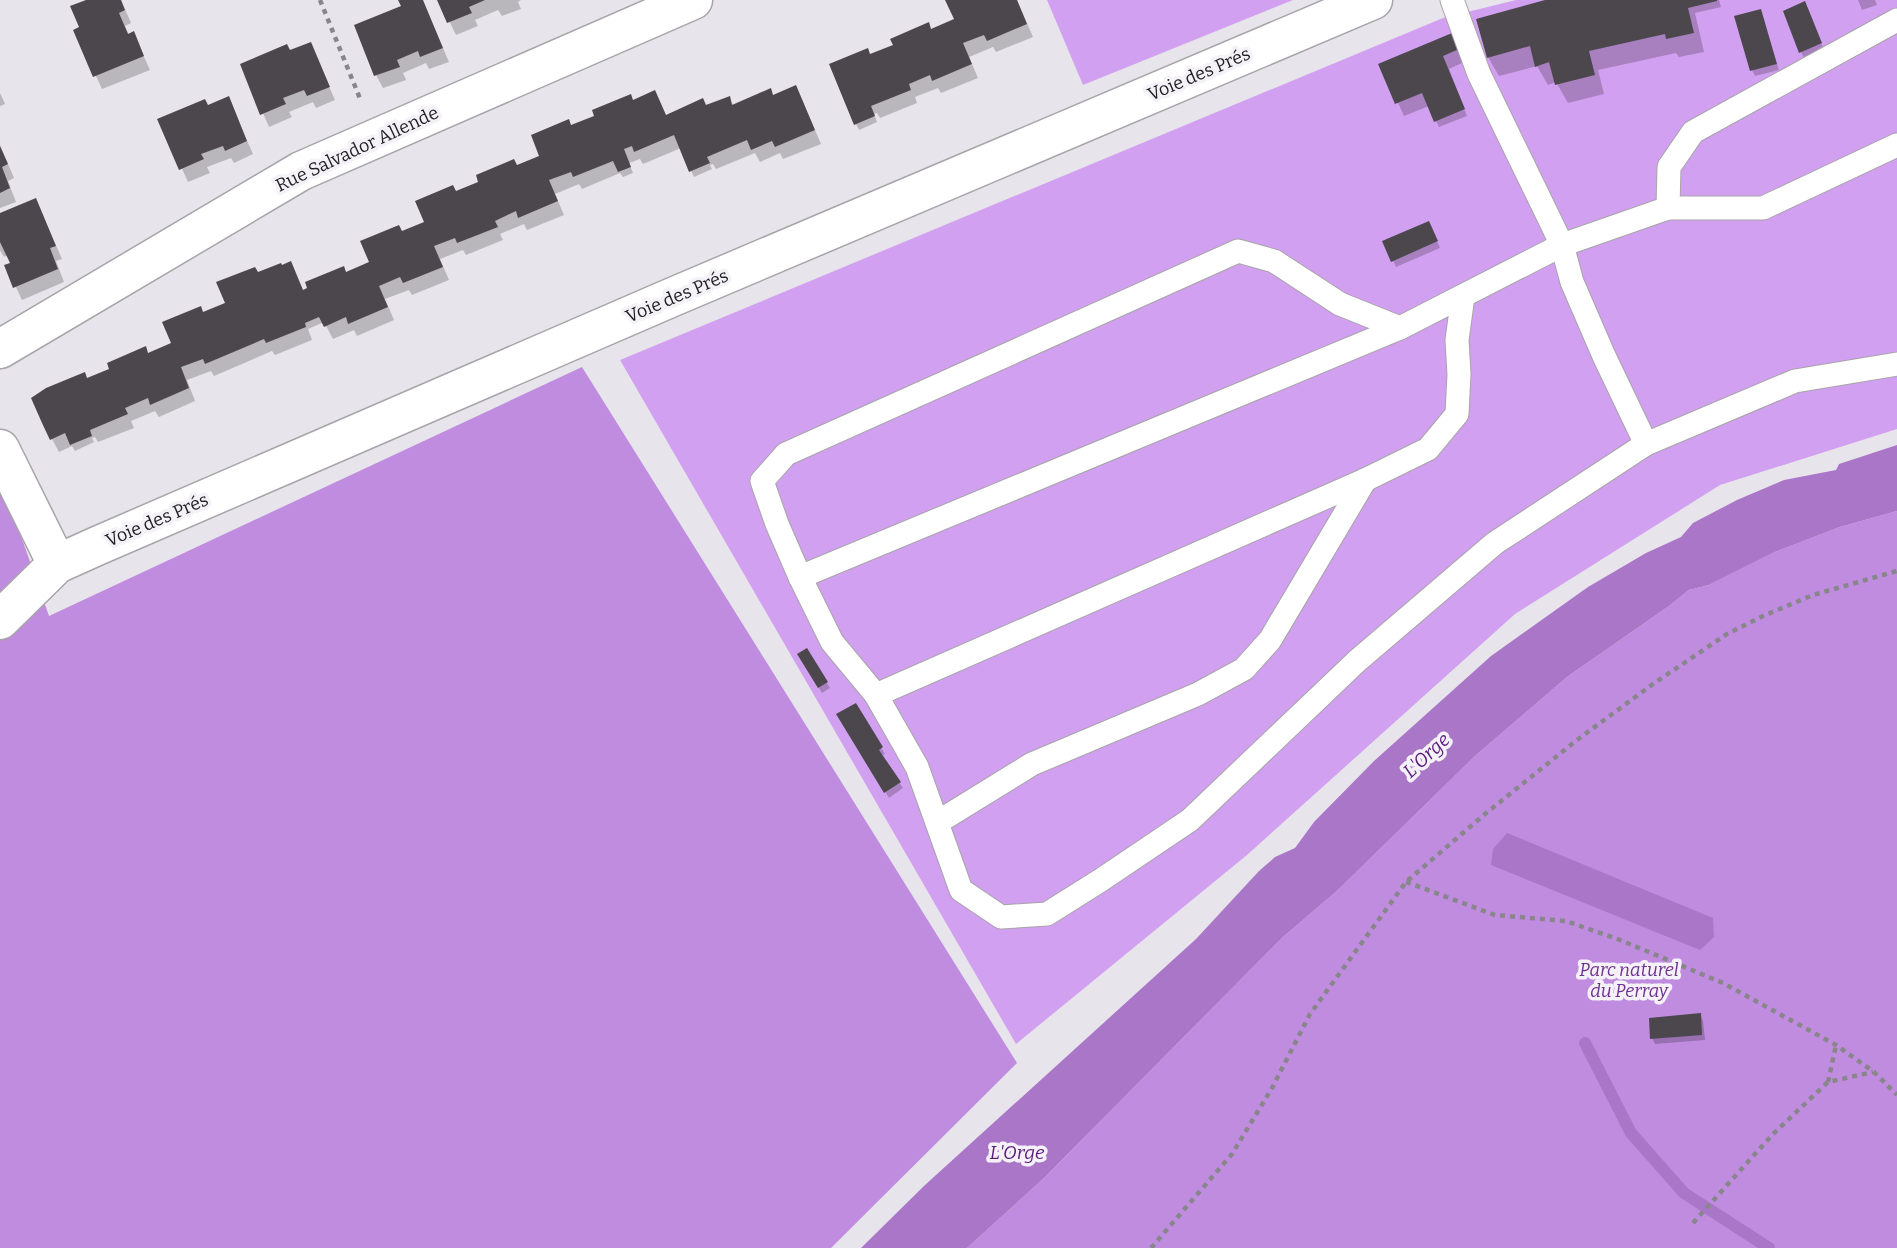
<svg xmlns="http://www.w3.org/2000/svg" width="1897" height="1248" font-family="Bitter,serif">
	<style>
		.green { fill: #d2a0f0 }
		.forest { fill: #bf8cdf }
		.water { fill: #aa77c8 }
		.shadow { fill: #0003 }
		.lines { fill: none; stroke-linecap: round; stroke-linejoin: round }
		.stream { stroke: #aa77c8; stroke-width: 12 }
		.building { fill: #4b474d }
		.service-casing { stroke: #a8a4aa; stroke-width: 25 }
		.minor-casing { stroke: #a8a4aa; stroke-width: 41 }
		.path { stroke: #89868b; stroke-width: 4.5; stroke-dasharray: 5 5; stroke-linecap: butt }
		.service { stroke: #fff; stroke-width: 23 }
		.minor { stroke: #fff; stroke-width: 38 }
		.labels { text-anchor: middle; stroke-width: 7; stroke-linejoin: round; paint-order: stroke }
		.street-label { font-size: 18px; fill: #1f1e20; stroke: #f5f1f8 }
		.park-label { font-size: 18px; font-style: italic; fill: #6f3091; stroke: #f5f1f8 }
		.water-label { font-size: 19px; font-style: italic; fill: #5b197b; stroke: #f5f1f8 }
	</style>
	<rect width="100%" height="100%" fill="#e8e4eb"/>
	<g class="green">
		<path d="M1047,0H1293L1083,85Z"/>
		<path d="M1516,0H1897V429L1720,485L1515,614L1247,855L1016,1044L620,360L1443,18Z"/>
	</g>
	<g class="forest">
		<path d="M582,367L1017,1063L831,1248H0V476L49,616Z"/>
		<path d="M1897,511V1248H967L1043,1179L1283,937L1338,890L1475,756L1567,677L1669,606L1689,590L1709,585L1775,552L1840,527Z"/>
	</g>
	<g class="water">
		<path d="M1897,445V511L1840,527L1775,552L1709,585L1689,590L1669,606L1567,677L1475,756L1338,890L1283,937L1043,1179L967,1248H861L925,1185L1196,939L1259,871L1275,857L1295,848L1314,822L1374,761L1491,656L1588,587L1646,553L1681,537L1693,523L1737,500L1784,480L1836,470L1839,464Z"/>
		<path d="M1507,833L1713,918L1714,937L1700,950L1491,865L1493,849Z"/>
	</g>
	<g class="shadow">
		<path d="M91,0H121L131,23L125,26L129,35L133,33L150,70L102,89L75,31L81,28Z"/>
		<path d="M400,0H422L449,62L429,69L426,63L403,73L406,80L383,88L376,75L405,16Z"/>
		<path d="M439,0H521L518,2L521,9L502,16L498,10L475,20L478,26L456,35Z"/>
		<path d="M947,0H1017L1033,37L996,52L993,47L969,57L978,78L941,93L938,88L915,97L917,103L880,118L877,113L874,114L877,122L859,130L856,124L870,56L956,20Z"/>
		<path d="M1560,0H1719L1721,7L1695,13L1704,52L1679,57L1676,53L1598,70L1604,94L1568,103L1556,82L1548,85L1537,66L1499,76L1488,57Z"/>
		<path d="M1858,0H1875L1877,5L1862,10Z"/>
		<path d="M1808,9L1824,50L1804,58L1801,52Z"/>
		<path d="M1760,11L1779,70L1755,76L1752,70Z"/>
		<path d="M1452,35L1464,62L1449,69L1467,116L1439,127L1429,106L1404,116L1381,65Z"/>
		<path d="M310,44L335,100L316,108L313,102L289,112L292,117L269,127L242,65Z"/>
		<path d="M0,93L5,104L0,106Z"/>
		<path d="M773,97L802,100L821,144L783,159L780,153L760,162L755,153L716,169L713,164L710,165L712,169L694,177L681,148L643,164L640,159L632,162L629,163L633,173L623,177L620,173L582,189L579,184L555,194L564,215L527,230L524,224L500,234L503,240L466,255L463,250L440,259L449,280L412,295L409,290L385,299L394,320L357,336L354,330L333,339L324,322L308,329L312,340L275,355L272,351L214,376L211,371L187,380L195,401L159,417L155,411L131,421L134,428L98,442L95,437L92,438L94,442L75,451L72,446L59,452L52,439L87,380L173,344L203,314L227,304L258,274L303,292L371,263L401,233L426,223L456,193L542,157L572,127L633,102L666,117L729,98L734,106Z"/>
		<path d="M228,98L253,154L234,163L231,158L207,167L210,173L188,182L160,120L208,107Z"/>
		<path d="M0,145L14,178L8,181L16,202L0,208Z"/>
		<path d="M36,200L62,259L56,261L64,282L22,300L6,266L12,264L8,255L4,257L0,250V215Z"/>
		<path d="M1432,229L1440,248L1396,267L1385,242Z"/>
		<path d="M806,650L830,688L822,693L799,655Z"/>
		<path d="M855,705L885,754L881,756L903,788L889,798L838,715Z"/>
		<path d="M1700,1015L1703,1021L1705,1040L1655,1044L1652,1038Z"/>
	</g>
	<g class="lines">
		<path class="stream" d="M1585,1043L1631,1133L1684,1193L1769,1248"/>
	</g>
	<g class="building">
		<path d="M86,0H121L125,10L119,13L128,34L134,31L144,56L93,77L73,30L79,27L70,6Z"/>
		<path d="M398,0H423L443,48L420,57L418,51L397,60L400,67L374,76L354,25L401,6Z"/>
		<path d="M437,0H485L469,7L472,13L447,23Z"/>
		<path d="M945,0H1017L1027,24L987,41L984,35L963,43L972,64L932,81L930,75L909,84L911,90L871,106L875,116L854,125L829,64L868,48L870,54L893,45L890,39L929,22L931,29L954,19Z"/>
		<path d="M1545,0H1717V1L1688,8L1694,33L1666,39L1665,34L1589,51L1595,75L1555,85L1549,62L1535,67L1530,46L1487,58L1476,19Z"/>
		<path d="M1805,1L1822,43L1799,53L1783,11Z"/>
		<path d="M1761,9L1777,64L1750,71L1734,16Z"/>
		<path d="M1452,33L1459,49L1443,56L1465,109L1434,122L1422,93L1395,104L1378,64Z"/>
		<path d="M311,42L330,87L307,96L304,90L283,98L286,104L260,115L240,64L287,44L290,50Z"/>
		<path d="M796,85L815,130L775,147L772,141L751,150L747,140L707,157L710,163L689,172L674,135L634,152L632,146L624,149L631,167L618,172L613,161L573,177L571,172L549,180L558,201L518,218L516,211L495,221L498,227L457,243L455,238L434,246L443,267L403,283L400,277L379,286L388,307L348,324L346,317L324,327L319,317L305,323L306,327L266,343L264,339L205,364L203,359L181,367L189,388L150,405L148,398L125,408L128,414L90,430L92,436L70,445L65,433L50,440L42,423L31,398L46,388L85,372L87,378L109,369L107,363L146,346L148,353L171,343L162,322L201,306L203,312L225,303L216,282L255,267L258,272L281,263L282,265L291,261L303,290L307,288L305,282L344,266L346,272L369,262L360,241L399,225L402,231L424,222L415,201L453,185L456,191L478,182L476,175L514,159L517,165L539,156L531,135L569,119L571,125L594,116L592,110L631,94L633,100L655,90L666,115L703,98L706,105L730,96L732,105L771,88L773,95Z"/>
		<path d="M229,96L247,141L225,151L223,146L201,154L204,159L179,170L157,119L205,99L208,105Z"/>
		<path d="M0,146L8,164L2,167L10,188L0,193Z"/>
		<path d="M36,198L56,246L50,248L58,269L13,288L4,265L10,263L0,242V213Z"/>
		<path d="M1429,221L1438,241L1391,262L1382,241Z"/>
		<path d="M807,648L828,682L818,688L797,654Z"/>
		<path d="M856,703L883,747L879,750L901,782L884,793L836,714Z"/>
		<path d="M1701,1013L1702,1035L1650,1039L1649,1018Z"/>
	</g>
	<g class="lines">
		<defs>
			<g id="service">
				<path d="M1452,0L1479,74L1562,245L1572,282L1604,356L1646,444"/>
				<path d="M1668,208H1763L1897,145"/>
				<path d="M1400,328L1340,304L1274,261L1238,251L786,454L762,481L777,524L800,577L832,642L876,695L917,767L961,890L1001,917L1047,914L1101,880L1190,820L1357,661L1495,543L1646,444L1795,381L1897,364"/>
				<path d="M800,577L1400,328L1562,245L1668,208L1669,167L1693,132L1897,20"/>
				<path d="M876,695L1365,480L1428,449L1457,414L1459,374L1457,340L1463,296"/>
				<path d="M938,822L1032,764L1198,694L1244,669L1270,640L1365,480"/>
			</g>
			<g id="minor">
				<path d="M0,349L301,171L693,0"/>
				<path d="M0,449L57,564"/>
				<path d="M0,620L57,564L97,546L675,296L1373,0"/>
			</g>
		</defs>
		<use href="#service" class="service-casing"/>
		<use href="#minor" class="minor-casing"/>
		<g class="path">
			<path d="M320,0L361,101"/>
			<path d="M1406,882L1495,915L1566,921L1620,940L1723,983L1836,1045L1874,1072L1897,1095"/>
			<path d="M1828,1082L1836,1045"/>
			<path d="M1693,1223L1773,1134L1828,1082L1873,1072"/>
			<path d="M1151,1248L1232,1154L1272,1088L1310,1014L1406,882L1485,814L1577,740L1653,684L1727,634L1763,616L1813,595L1897,571"/>
		</g>
		<use href="#service" class="service"/>
		<use href="#minor" class="minor"/>
	</g>
	<g class="labels">
		<g class="street-label">
			<text transform="translate(1199 74) rotate(-23)" y="6">Voie des Prés</text>
			<text transform="translate(357 149) rotate(-25)" y="6">Rue Salvador Allende</text>
			<text transform="translate(677 296) rotate(-23)" y="6">Voie des Prés</text>
			<text transform="translate(157 520) rotate(-23)" y="6">Voie des Prés</text>
		</g>
		<g class="park-label">
			<text x="1629" y="976">Parc naturel<tspan x="1629" dy="21">du Perray</tspan></text>
		</g>
		<g class="water-label">
			<text transform="translate(1426 755) rotate(-43)" y="7">L'Orge</text>
			<text x="1017" y="1159">L'Orge</text>
		</g>
	</g>
</svg>
